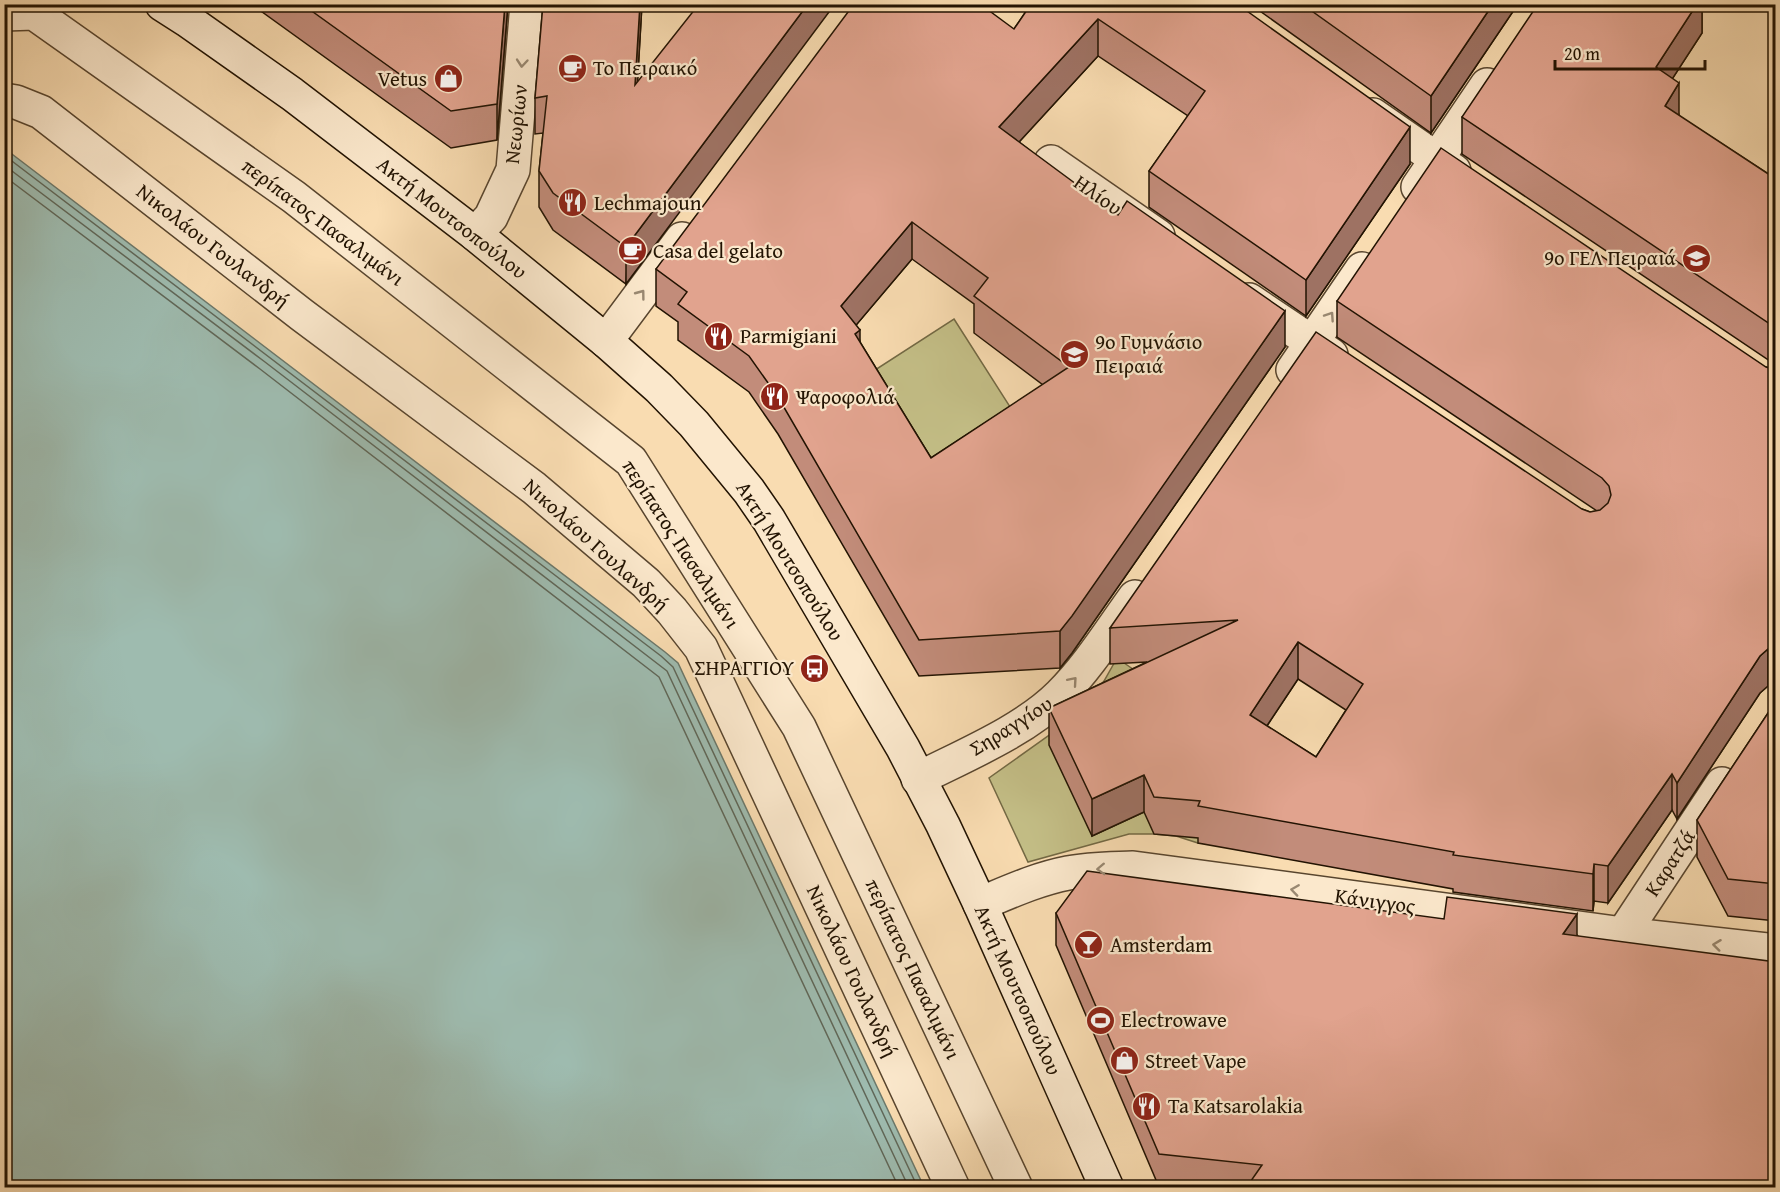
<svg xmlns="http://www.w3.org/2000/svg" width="1780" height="1192" font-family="'Gentium Book Plus',serif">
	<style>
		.green { fill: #c4bf87; stroke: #736944; stroke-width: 1.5 }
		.water { fill: #9ebbaf; stroke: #6c786a; stroke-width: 1.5 }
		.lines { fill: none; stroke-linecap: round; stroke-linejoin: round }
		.shore { stroke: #606758; stroke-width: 1.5 }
		.street-casing { stroke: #58452e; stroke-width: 36 }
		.secondary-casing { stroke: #221302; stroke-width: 36 }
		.street { stroke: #fbe8cc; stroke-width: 33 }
		.secondary { stroke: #fbe8cc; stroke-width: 33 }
		.wall { fill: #c28c7a; stroke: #221302; stroke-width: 1.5; fill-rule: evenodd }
		.shaded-wall { fill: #9e7263; stroke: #221302; stroke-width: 1.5 }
		.building { fill: #e1a38e; stroke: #221302; stroke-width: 1.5; fill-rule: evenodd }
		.oneway { stroke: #998871 }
		.labels { text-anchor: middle; stroke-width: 4.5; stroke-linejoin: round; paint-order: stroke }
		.poi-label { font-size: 21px; fill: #221302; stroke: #fbe8cc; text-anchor: start }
		.street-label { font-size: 21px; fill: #221302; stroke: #fbe8cc }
	</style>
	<rect width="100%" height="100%" fill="#f9dcb1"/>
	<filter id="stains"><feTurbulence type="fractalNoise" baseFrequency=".00333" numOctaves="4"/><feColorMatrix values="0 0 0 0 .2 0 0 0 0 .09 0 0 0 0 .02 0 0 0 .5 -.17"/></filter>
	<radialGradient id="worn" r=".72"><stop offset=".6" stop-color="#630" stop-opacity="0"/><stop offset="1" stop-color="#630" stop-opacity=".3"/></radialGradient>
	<g class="green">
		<path d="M954,319L1021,424L942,475L875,370Z"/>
		<path d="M1117,658L1250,751L1198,843L1176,836L1154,834H1129L1028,862L989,778L1076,716L1104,681Z"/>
	</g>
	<path class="water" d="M4,148L665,652L678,663L924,1187H5Z"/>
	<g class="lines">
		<g class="shore">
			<path d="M4,155L661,656L673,667L918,1188"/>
			<path d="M4,165L265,362L667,671L909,1188"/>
			<path d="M4,176L260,369L659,677L899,1188"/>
		</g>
		<defs>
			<g id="street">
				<path d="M4,14L34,13L294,197L631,461L799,727L1016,1188"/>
				<path d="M4,100L16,102L41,112L302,315L534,488L646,583L672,611L701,648L953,1188"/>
				<path d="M1373,115L1454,171"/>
				<path d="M1051,162L1158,236"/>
				<path d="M1418,187L1487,85"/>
				<path d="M475,234L491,217L513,170L527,4"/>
				<path d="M1249,300L1331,355"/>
				<path d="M606,341L682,239"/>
				<path d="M1293,370L1362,269"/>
				<path d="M918,779C963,756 1024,731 1060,695C1089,666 1111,630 1135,597"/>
				<path d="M980,904C1009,892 1037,879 1068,873C1089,869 1111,869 1133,868L1623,934L1776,951"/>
				<path d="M1623,934L1722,784"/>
			</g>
			<path id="secondary" d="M162,4L187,20L292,94L475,234L606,341L659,388L694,424L749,491L769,520L903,748L943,825L980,904L1107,1188"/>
		</defs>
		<use href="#street" class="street-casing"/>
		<use href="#secondary" class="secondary-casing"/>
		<use href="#street" class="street"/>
		<use href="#secondary" class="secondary"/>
	</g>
	<g class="wall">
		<path d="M251,4H508L497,140L451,148Z"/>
		<path d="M543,4H642L626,284L553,230L539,207V171L543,133L535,134V98Z"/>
		<path d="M1031,4H1237L1410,164L1306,316L1149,207V171L1188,116L1098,56L1019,142L1285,347L1072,653L1060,668L919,676L778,434L749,392L678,340V322L656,306V269L1014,29ZM912,259L974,304V333L1043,385L931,458L860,342L856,325Z"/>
		<path d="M1250,4H1518L1431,133Z"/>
		<path d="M1702,4V33L1672,79L1679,116L1776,179V365L1462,154V117Z"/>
		<path d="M1337,301L1766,367L1776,370V685L1768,686L1760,693L1677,819L1672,810L1608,903L1594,901L1593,911L1453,892V889L1198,843V838L1154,834L1144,812L1092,836L1049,745V708L1147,662L1110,664V628L1582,509L1590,512L1597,511L1337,337ZM1298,679L1346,710L1316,757L1267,726Z"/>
		<path d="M1776,701V921L1728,916L1697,857V820Z"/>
		<path d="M1056,913L1444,919L1577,935L1776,1188H1167L1159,1187L1056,945Z"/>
	</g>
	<g class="shaded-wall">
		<path d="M505,4H508L497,140V104Z"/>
		<path d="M640,4H642L635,122V85Z"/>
		<path d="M808,4H835L626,284V247Z"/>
		<path d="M1493,4H1518L1431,133V96Z"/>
		<path d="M1697,4H1702V33L1656,104V67Z"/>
		<path d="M1098,19V56L999,164V127Z"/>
		<path d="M1679,83V120L1665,106Z"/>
		<path d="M1410,127V164L1306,316V280Z"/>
		<path d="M912,222V259L841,343V306Z"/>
		<path d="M1285,311V347L1072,653L1060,668V631Z"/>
		<path d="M860,330V367L855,334Z"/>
		<path d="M1298,642V679L1250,751V715Z"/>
		<path d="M1768,649V686L1760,693L1677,819V783L1760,656Z"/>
		<path d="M1672,774V810L1608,903V866Z"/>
		<path d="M1144,775V812L1092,836V799Z"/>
		<path d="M1594,864V901L1593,911V874Z"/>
		<path d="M1577,914V947L1563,934Z"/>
	</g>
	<g class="building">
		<path d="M302,4H505L497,104L451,111Z"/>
		<path d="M543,4H640L635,85L699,4H808L626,247L553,193L539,171L547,96L535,98Z"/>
		<path d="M854,4H980L1014,29L1031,4H1237L1410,127L1306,280L1149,171L1205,91L1098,19L999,127L1118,215L1127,201L1285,311L1072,616L1060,631L919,640L778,397L749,356L678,304L687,292L656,269ZM912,222L988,278L974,296L1069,367L931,458L855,334L860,330L841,306Z"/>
		<path d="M1302,4H1493L1431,96Z"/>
		<path d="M1538,4H1697L1656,67L1679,83L1665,106L1776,179V328L1462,117Z"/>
		<path d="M1441,148L1766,367L1776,370V648L1768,649L1760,656L1677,783L1672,774L1608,866L1594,864L1593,874L1453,855L1454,852L1198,806L1200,801L1154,797L1144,775L1092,799L1049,708L1238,620L1110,628L1316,332L1582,509L1590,512L1600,510L1608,503L1611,495L1609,486L1602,478L1337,301ZM1298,642L1363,684L1316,757L1250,715Z"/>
		<path d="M1776,701V884L1728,879L1697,820Z"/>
		<path d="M1087,871L1444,919L1447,897L1577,914L1563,934L1776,962V1188H1246L1262,1165L1159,1154L1056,913Z"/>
	</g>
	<defs><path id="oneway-chevron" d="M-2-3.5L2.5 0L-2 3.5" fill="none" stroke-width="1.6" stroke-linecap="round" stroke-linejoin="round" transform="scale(1.5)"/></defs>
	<g class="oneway">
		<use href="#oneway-chevron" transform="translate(522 63) rotate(95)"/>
		<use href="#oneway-chevron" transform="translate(641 294) rotate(-53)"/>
		<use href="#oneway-chevron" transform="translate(1330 316) rotate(-56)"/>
		<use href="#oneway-chevron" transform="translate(1073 681) rotate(-49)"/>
		<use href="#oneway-chevron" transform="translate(1101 869) rotate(178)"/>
		<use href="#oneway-chevron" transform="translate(1295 890) rotate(-172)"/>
		<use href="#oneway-chevron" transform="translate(1717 945) rotate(-173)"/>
	</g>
	<defs>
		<symbol id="cafe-disc" viewBox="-11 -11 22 22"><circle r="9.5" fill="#8f2418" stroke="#fbe8cc"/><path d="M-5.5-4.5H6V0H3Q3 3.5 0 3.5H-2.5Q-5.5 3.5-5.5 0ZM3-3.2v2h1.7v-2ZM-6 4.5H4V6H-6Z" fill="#fff"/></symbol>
		<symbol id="shop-disc" viewBox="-11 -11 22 22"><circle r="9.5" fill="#8f2418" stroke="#fbe8cc"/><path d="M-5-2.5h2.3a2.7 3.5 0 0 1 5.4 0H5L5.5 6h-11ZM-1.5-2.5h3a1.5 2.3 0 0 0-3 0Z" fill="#fff"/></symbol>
		<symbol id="restaurant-disc" viewBox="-11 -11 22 22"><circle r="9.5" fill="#8f2418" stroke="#fbe8cc"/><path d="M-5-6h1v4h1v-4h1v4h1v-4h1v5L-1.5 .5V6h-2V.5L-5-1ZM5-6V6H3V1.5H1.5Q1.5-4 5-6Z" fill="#fff"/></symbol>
		<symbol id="school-disc" viewBox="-11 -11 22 22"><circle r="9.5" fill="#8f2418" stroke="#fbe8cc"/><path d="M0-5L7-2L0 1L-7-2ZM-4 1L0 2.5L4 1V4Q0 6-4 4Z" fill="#fff"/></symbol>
		<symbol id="bus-disc" viewBox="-11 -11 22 22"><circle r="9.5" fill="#8f2418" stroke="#fbe8cc"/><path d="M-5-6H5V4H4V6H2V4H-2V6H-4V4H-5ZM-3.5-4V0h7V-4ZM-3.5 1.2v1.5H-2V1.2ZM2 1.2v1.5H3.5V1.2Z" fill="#fff"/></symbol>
		<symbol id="bar-disc" viewBox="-11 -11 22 22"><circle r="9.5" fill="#8f2418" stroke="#fbe8cc"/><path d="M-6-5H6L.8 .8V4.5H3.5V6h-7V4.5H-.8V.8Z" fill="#fff"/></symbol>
		<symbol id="stadium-disc" viewBox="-11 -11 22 22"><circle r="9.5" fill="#8f2418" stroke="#fbe8cc"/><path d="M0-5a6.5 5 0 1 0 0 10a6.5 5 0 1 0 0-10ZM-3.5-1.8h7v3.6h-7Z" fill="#fff"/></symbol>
	</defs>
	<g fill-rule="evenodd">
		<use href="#cafe-disc" x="556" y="52" width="33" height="33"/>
		<use href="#shop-disc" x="432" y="62" width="33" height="33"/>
		<use href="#restaurant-disc" x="556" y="186" width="33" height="33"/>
		<use href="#cafe-disc" x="616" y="234" width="33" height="33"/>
		<use href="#school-disc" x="1680" y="242" width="33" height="33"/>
		<use href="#restaurant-disc" x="702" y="320" width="33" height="33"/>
		<use href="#school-disc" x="1058" y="338" width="33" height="33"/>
		<use href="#restaurant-disc" x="758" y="380" width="33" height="33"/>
		<use href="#bus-disc" x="798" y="652" width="33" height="33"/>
		<use href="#bar-disc" x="1072" y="928" width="33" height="33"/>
		<use href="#stadium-disc" x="1084" y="1004" width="33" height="33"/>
		<use href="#shop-disc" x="1108" y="1044" width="33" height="33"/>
		<use href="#restaurant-disc" x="1130" y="1090" width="33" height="33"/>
	</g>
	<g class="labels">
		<g class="poi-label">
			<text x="593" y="75">Το Πειραικό</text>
			<text x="427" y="86" text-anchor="end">Vetus</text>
			<text x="594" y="210">Lechmajoun</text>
			<text x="653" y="258">Casa del gelato</text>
			<text x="1676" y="265" text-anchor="end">9ο ΓΕΛ Πειραιά</text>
			<text x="740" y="343">Parmigiani</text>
			<text x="1095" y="349">9ο Γυμνάσιο<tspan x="1095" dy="24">Πειραιά</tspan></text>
			<text x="796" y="404">Ψαροφολιά</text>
			<text x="794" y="675" text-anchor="end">ΣΗΡΑΓΓΙΟΥ</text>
			<text x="1110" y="952">Amsterdam</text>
			<text x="1121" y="1027">Electrowave</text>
			<text x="1145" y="1068">Street Vape</text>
			<text x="1168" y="1113">Ta Κatsarolakia</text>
		</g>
		<g class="street-label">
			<text transform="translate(516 124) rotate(-84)" y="7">Νεωρίων</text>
			<text transform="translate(1098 195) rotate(35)" y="7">Ηλίου</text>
			<text transform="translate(452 218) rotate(38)" y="7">Ακτή Μουτσοπούλου</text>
			<text transform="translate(323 222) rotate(37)" y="7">περίπατος Πασαλιμάνι</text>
			<text transform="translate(213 246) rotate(38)" y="7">Νικολάου Γουλανδρή</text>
			<text transform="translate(681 544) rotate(57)" y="7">περίπατος Πασαλιμάνι</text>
			<text transform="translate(596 545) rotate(42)" y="7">Νικολάου Γουλανδρή</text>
			<text transform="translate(790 561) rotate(58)" y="7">Ακτή Μουτσοπούλου</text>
			<text transform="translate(1011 726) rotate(-32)" y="7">Σηραγγίου</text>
			<text transform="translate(1670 863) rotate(-57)" y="7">Καρατζά</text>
			<text transform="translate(1375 901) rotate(8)" y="7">Κάνιγγος</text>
			<text transform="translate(913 969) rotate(65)" y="7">περίπατος Πασαλιμάνι</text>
			<text transform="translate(852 971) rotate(65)" y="7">Νικολάου Γουλανδρή</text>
			<text transform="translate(1018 990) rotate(66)" y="7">Ακτή Μουτσοπούλου</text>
		</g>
	</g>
	<rect width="1780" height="1192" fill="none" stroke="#f9dcb1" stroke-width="24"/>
	<rect x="6" y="6" width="1768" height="1180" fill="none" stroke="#221302" stroke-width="3"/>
	<rect x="12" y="12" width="1756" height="1168" fill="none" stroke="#221302" stroke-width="1.5"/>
	<path d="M1555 60v9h150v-9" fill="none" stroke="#221302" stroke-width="3"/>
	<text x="1564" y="60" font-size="18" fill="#221302" stroke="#fbe8cc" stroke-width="4.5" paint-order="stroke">20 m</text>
	<rect width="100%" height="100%" filter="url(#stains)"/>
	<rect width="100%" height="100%" fill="url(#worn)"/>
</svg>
